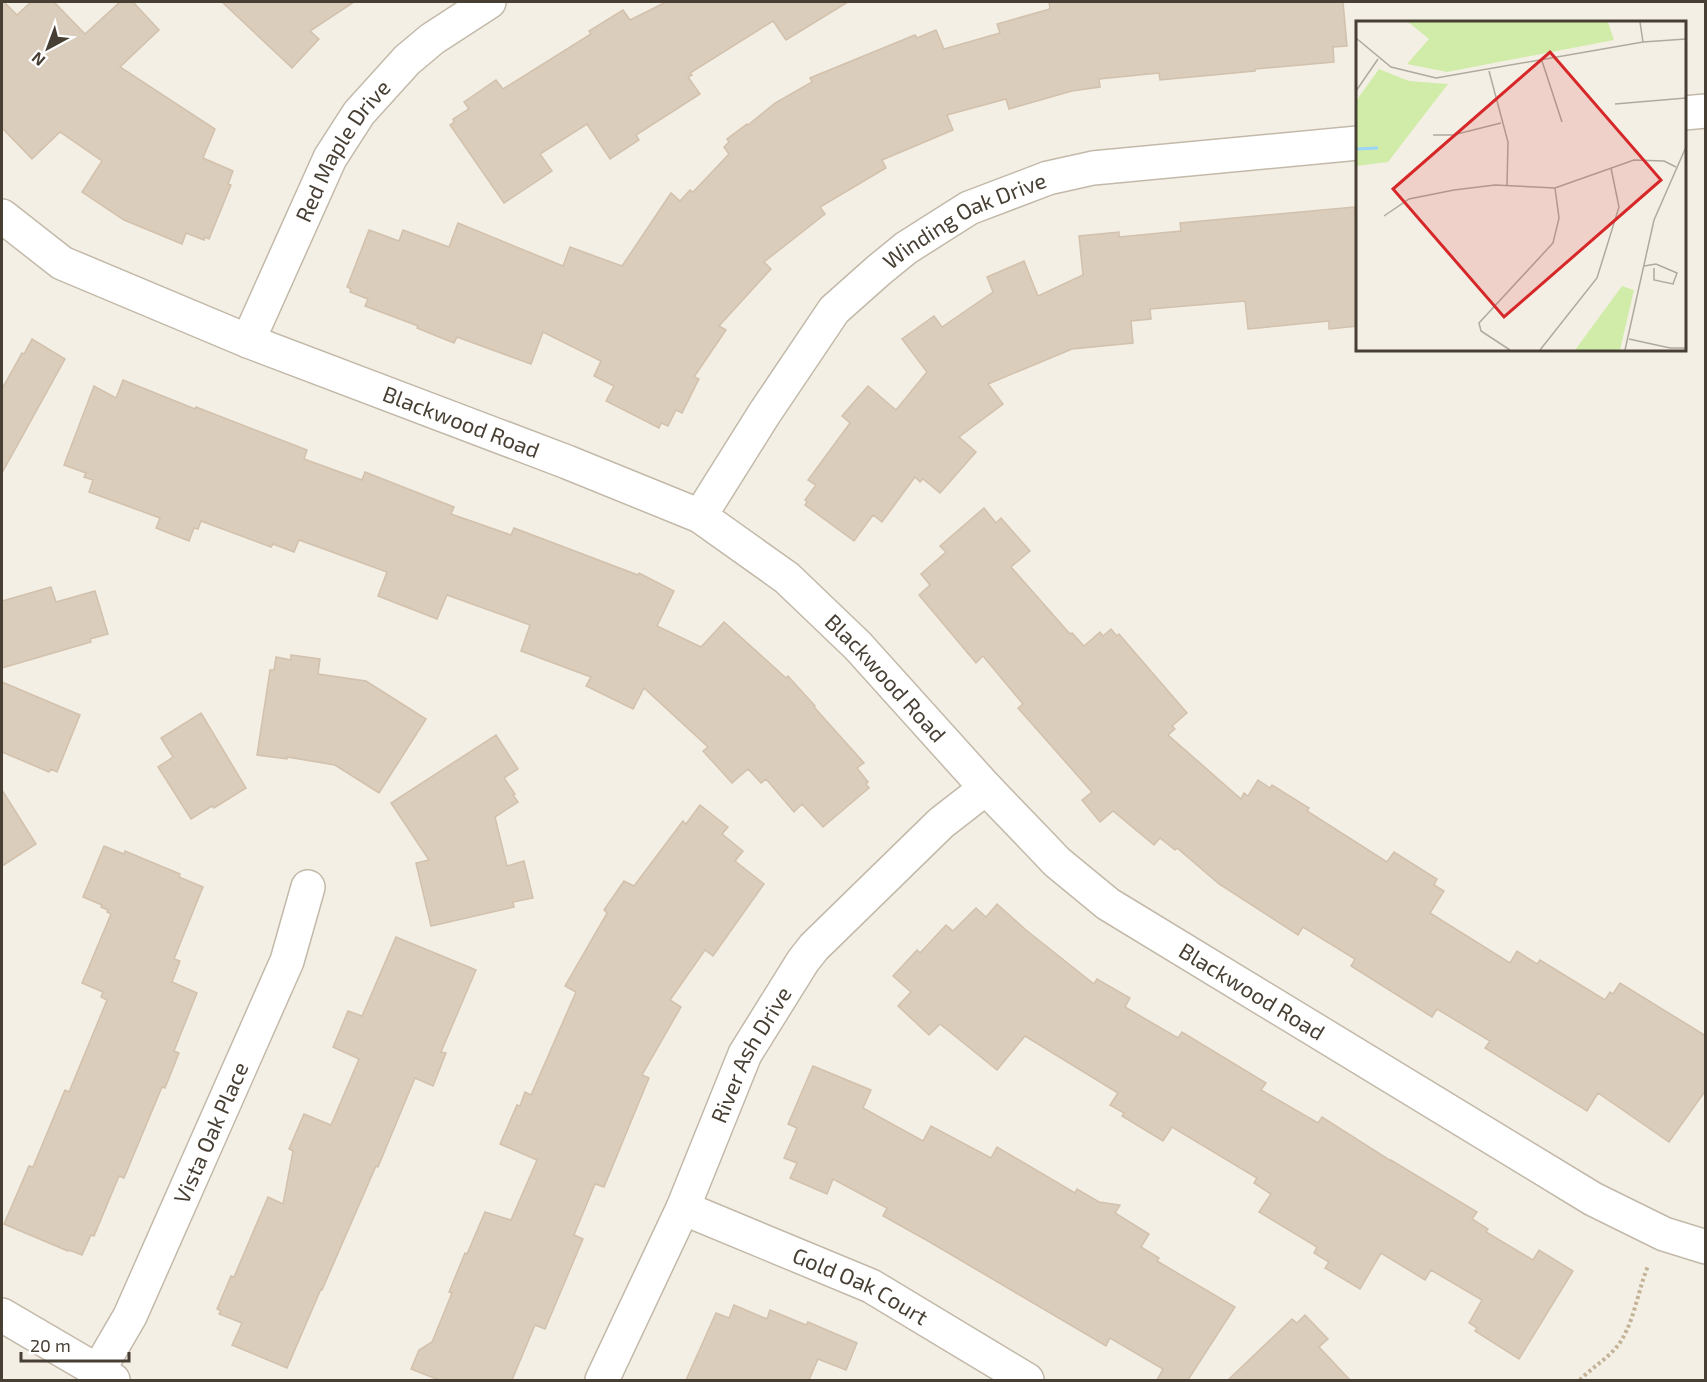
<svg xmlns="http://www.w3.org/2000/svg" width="1707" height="1382" font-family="'Exo 2',sans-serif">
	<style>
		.building { fill: #dacdbc; stroke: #d2c1ac; stroke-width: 1.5 }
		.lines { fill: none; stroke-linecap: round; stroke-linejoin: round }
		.minor-casing { stroke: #c3b9a9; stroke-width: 36 }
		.path { stroke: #c3b296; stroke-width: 4; stroke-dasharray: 3 3; stroke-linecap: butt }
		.minor { stroke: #fff; stroke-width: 33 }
		.labels { text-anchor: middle; stroke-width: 4.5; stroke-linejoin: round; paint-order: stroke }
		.street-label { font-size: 22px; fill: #473f34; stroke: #fff }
		.inset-river { fill: none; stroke: #9bd5f7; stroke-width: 3 }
		.inset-road { fill: none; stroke: #afa99e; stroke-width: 1.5 }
		.view { fill: #d62828; fill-opacity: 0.15; stroke: #d62828; stroke-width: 3 }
		.inset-edge { fill: none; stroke: #473f34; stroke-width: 3 }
	</style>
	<rect width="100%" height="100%" fill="#f4efe5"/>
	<g class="building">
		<path d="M2,2H4L17,15L31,2H54L85,34L120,2H133L159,30L120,67L215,129L203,158L233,171L228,184L231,185L209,239L205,237L204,240L186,233L182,244L124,220L82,192L102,161L60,132L32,159L2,128Z"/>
		<path d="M222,2H354L310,31L319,39L292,68Z"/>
		<path d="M666,2H848L786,40L773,21L690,73L692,75L688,77L700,94L636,135L639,140L610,159L587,124L540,154L552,171L504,203L450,125L454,122L453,119L469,109L464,102L496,80L503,89L591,34L589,31L623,10L630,20Z"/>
		<path d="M1049,2H1343L1347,46L1333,47L1334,62L1255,69V71L1160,80L1159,73L1099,79L1100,87L1072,91L1009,109L1006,99L947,115L953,130L882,160L886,168L820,207L825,214L764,262L771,269L719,326L726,330L694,377L699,379L682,413L676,410L668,426L661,423L659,428L606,401L614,386L594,376L601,361L543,332L531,364L457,337L454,343L417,328L418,326L365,306L368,299L350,292L351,289L347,287L369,230L399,241L403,230L449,247L458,223L563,266L570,247L622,266L671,193L680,201L690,190L693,192L729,154L724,147L729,142L727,139L747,124L748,125L775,103L812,82L810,78L915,35L917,38L936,30L944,49L1000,33L997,24L1050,9Z"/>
		<path d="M1354,207L1358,244V326L1329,329V321L1248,329L1245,301L1150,309L1151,319L1131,321L1133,343L1072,349L988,384L1003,404L959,437L976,452L940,493L923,479L920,482L915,477L882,522L873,515L854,541L805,505L807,502L805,500L816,485L808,480L850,423L842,416L868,386L896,410L927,372L902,339L934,316L942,327L993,292L987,277L1024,261L1038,296L1083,275L1079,236L1119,232V237L1181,231L1180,223Z"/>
		<path d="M32,339L65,359L2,473V389L22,353L24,354Z"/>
		<path d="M123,380L195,409L196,407L307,450L304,459L362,480L365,472L454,507L451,514L511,535L514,528L638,575L639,573L674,591L657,626L701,647L724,622L786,678L788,676L815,706L814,707L864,763L857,768L868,782L866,784L869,788L823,827L802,804L794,812L766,779L761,783L748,769L732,783L703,751L708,747L644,688L633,709L586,686L591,677L521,651L530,625L447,595L437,619L378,596L387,572L299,540L294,552L273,544L271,547L201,521L198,529L194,528L189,541L156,528L160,518L89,492L93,480L84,477L86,473L64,465L94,386L116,398Z"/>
		<path d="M984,508L996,523L1001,518L1030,551L1011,567L1070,634L1072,633L1084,646L1100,632L1103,636L1111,629L1117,636L1119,634L1187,713L1172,726L1175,729L1168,735L1241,799L1244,793L1248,796L1258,780L1270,788L1272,785L1309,808L1307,811L1387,862L1394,852L1437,879L1434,885L1444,891L1430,913L1510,963L1517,951L1537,964L1540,960L1605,1000L1610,992L1613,994L1620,983L1706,1036V1090L1669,1142L1598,1093L1587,1111L1485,1048L1490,1041L1437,1009L1432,1017L1351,966L1355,959L1303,927L1298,935L1219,884L1177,848L1175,850L1160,838L1154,845L1113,811L1100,822L1082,800L1092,792L1018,708L1023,704L983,656L976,663L919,595L930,585L921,574L946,552L940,546Z"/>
		<path d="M51,587L56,602L95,591L108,634L90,639L91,642L2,668V601Z"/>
		<path d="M291,655L320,659L318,674L366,681L426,719L379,793L335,765L287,757V759L257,755L270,670H274L276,657L291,660Z"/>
		<path d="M2,682L80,715L57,772L51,769L49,772L2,752Z"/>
		<path d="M201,713L246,788L214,808L212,806L191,819L158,767L173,757L161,738Z"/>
		<path d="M496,735L518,769L504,778L515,794L513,795L518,802L495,817L507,866L524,861L533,898L513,902L514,907L431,926L416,863L429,860L391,803Z"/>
		<path d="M2,790L36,844L2,866Z"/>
		<path d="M700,805L728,827L722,834L743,851L735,861L764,884L713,956L705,950L670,1000L681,1007L642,1075L649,1078L604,1187L595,1184L574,1235L583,1239L545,1329L535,1325L512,1380H439L411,1369L419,1350L432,1342L452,1293L449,1292L465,1253L467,1254L485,1212L511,1220L537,1160L500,1144L517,1105L520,1106L525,1092L531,1095L576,992L565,986L607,913L604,910L624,881L634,886L683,821L686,824Z"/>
		<path d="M104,846L124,854L125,851L180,874L179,877L203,887L174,959L180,961L172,982L197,993L174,1051L179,1053L165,1088L162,1087L124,1178L119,1176L94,1236L91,1235L82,1255L69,1250L68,1251L4,1224L29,1166L33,1167L65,1090L69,1092L107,1000L101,997L103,992L82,983L111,914L107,912L108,910L101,907L102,905L83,897Z"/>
		<path d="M997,904L1026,930L1094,984L1097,979L1130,998L1125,1007L1178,1038L1182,1032L1266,1083L1261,1090L1318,1123L1322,1117L1391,1161V1160L1477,1212L1472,1219L1488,1229L1486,1232L1533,1260L1539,1250L1573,1271L1519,1359L1475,1331L1477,1328L1469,1323L1482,1300L1431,1270L1425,1280L1381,1253L1360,1289L1325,1268L1329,1262L1314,1253L1317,1247L1259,1212L1271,1194L1254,1183L1257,1178L1172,1127L1163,1141L1122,1116L1124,1113L1110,1105L1118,1093L1025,1036L997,1070L940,1024L929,1035L898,1006L911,992L893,976L917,950L920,953L946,925L953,931L976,908L986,917Z"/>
		<path d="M396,937L476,970L441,1052L446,1053L433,1086L415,1078L378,1167L376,1166L322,1290L321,1289L287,1368L232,1345L242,1323L219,1314L221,1311L217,1309L231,1276L234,1277L268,1197L283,1204L293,1151L289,1149L304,1114L331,1125L359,1059L333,1047L348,1011L362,1016Z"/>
		<path d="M813,1066L871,1090L863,1108L923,1141L931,1126L991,1158L997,1147L1075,1193L1077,1189L1099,1202L1120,1205L1115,1213L1149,1234L1141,1247L1159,1258L1157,1261L1235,1307L1188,1380H1157L1163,1369L1110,1338L1106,1346L928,1241L883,1216L887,1208L833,1179L827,1194L790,1178L797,1163L784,1158L797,1128L788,1124Z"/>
		<path d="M734,1305L767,1319L770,1310L806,1325L808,1322L857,1343L846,1370L818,1359L809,1380H686L716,1313L729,1318Z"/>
		<path d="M1305,1315L1328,1339L1319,1347L1350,1380H1228L1292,1319L1297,1323Z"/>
	</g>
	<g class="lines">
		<defs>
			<g id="minor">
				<path d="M1684,113L1706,111"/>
				<path id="s1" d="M2,216L62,263L248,341L567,462L700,516L787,578L858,646L986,788L1037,841L1057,862L1108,904L1593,1199L1664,1234L1706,1247"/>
				<path id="s2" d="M248,341L330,158L359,113L407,60L432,39L489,2"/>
				<path id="s3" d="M700,516L764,414L834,310L879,270L906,248L969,208L1048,178L1093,168L1358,143"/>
				<path id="s4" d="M683,1208L871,1286L1027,1380"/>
				<path d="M2,1315L113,1380"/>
				<path id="s5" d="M98,1371L130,1316L287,961L308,887"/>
				<path id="s6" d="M602,1380L683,1208L745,1054L803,961L814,947L941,823L986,788"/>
			</g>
		</defs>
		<use href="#minor" class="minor-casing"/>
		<path class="path" d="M1580,1380C1592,1367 1611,1357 1621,1341C1635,1318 1638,1290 1648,1266"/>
		<use href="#minor" class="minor"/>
	</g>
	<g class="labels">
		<g class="street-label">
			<text dy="8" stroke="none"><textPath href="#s2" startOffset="213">Red Maple Drive</textPath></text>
			<text dy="8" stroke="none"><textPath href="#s3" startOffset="406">Winding Oak Drive</textPath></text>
			<text dy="8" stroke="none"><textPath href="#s1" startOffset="506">Blackwood Road</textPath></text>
			<text dy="8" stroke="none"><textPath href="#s1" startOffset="1010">Blackwood Road</textPath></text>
			<text dy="8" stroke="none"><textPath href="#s1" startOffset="1496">Blackwood Road</textPath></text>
			<text dy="8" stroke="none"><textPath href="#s6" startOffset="358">River Ash Drive</textPath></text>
			<text dy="8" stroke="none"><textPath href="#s5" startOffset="264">Vista Oak Place</textPath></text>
			<text dy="8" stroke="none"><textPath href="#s4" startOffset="194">Gold Oak Court</textPath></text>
		</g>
	</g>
	<g transform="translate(1356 21)">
		<rect width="330" height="330" fill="#f4efe5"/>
		<path d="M52,1H252L258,19L91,51L51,43L73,18ZM23,48L53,60L92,63L32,141L0,145V80ZM266,265L278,269L264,329H219Z" fill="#d1eca9"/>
		<path class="inset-river" d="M0,128L22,127"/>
		<path class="inset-road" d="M284,1L287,21M0,17L35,46L80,57L287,21L330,18M186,40L206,101M133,50L152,121L151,165M0,70L22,38M259,83L330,77M77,114H97L145,102M28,195L53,178L98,169L139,164L199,167L278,139L308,140L320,146M288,245L300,243L321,252L317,263L298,259V247M273,318L314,327H330M154,329L125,310L123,302L197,222L203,197L199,167M184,329L241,257L263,186L255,147M269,329L298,199L330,126"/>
		<path class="view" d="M194,31L305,159L148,296L37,168Z"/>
		<rect width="330" height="330" class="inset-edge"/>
	</g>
	<rect width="1707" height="1382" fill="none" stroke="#473f34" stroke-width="6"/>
	<g transform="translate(48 48) rotate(221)" stroke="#ffffff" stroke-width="4.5" paint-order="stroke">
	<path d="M0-4.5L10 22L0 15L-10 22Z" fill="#473f34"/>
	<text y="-9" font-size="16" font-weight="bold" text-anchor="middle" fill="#473f34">N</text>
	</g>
	<path d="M21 1352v9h108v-9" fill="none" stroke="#473f34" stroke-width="3"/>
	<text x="30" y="1352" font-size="18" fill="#473f34" stroke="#ffffff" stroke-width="4.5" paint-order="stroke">20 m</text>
</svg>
